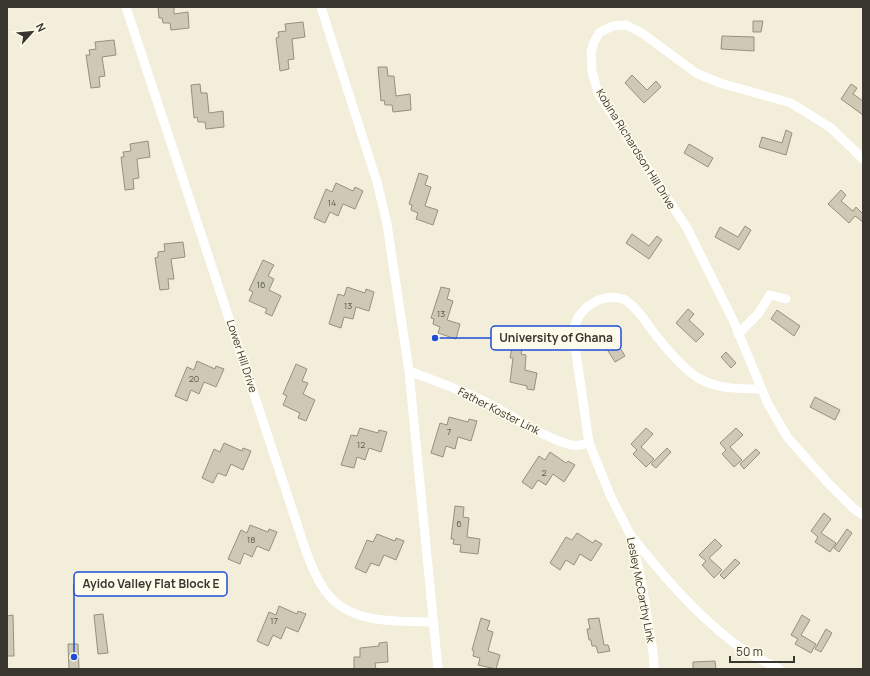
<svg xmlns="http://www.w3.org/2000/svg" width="870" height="676" font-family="Manrope,sans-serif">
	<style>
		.building { fill: #cec9b5; stroke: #95917e }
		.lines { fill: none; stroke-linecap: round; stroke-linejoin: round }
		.minor { stroke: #fff; stroke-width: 9 }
		.labels { text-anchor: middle; stroke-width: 3; stroke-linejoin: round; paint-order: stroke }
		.number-label { font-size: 9px; fill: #5e5b50 }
		.street-label { font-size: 11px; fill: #38362e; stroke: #fffbeb }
		.leader { fill: none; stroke: #1d4ed8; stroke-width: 1.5 }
		.callout-dot { fill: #1d4ed8; stroke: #fffbeb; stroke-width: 1.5 }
		.callout { fill: #fffbeb; stroke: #1d4ed8; stroke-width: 1.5 }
		.callout-label { font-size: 12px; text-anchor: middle; font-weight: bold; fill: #38362e }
	</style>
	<rect width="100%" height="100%" fill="#f2eed9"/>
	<g class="building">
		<path d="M158,7H174V14L188,12L189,28L171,30L170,23H163L162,18H159Z"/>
		<path d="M753,21H763L761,32H753Z"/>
		<path d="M303,22L305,37L292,39L294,59L288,60L289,69L280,71L276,38L279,37L278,32L286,31L285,24Z"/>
		<path d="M722,36L754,37V51L721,49Z"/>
		<path d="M114,40L116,55L102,57L105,76L99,77L100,87L91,88L86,55H90L89,50L96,49L95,42Z"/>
		<path d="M378,67H387L388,76H394L396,96L410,94L411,110L393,112L392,105H385L384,100L381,101Z"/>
		<path d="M632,75L647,90L656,81L661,87L644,103L625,83Z"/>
		<path d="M200,84L201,93H207L209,113L223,111L224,127L206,129L205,122H198L197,117L194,118L191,85Z"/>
		<path d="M851,84L857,88L853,94L863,101V115L841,99Z"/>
		<path d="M786,130L792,133L786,155L759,147L762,137L782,143Z"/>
		<path d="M148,141L150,157L137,159L139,178L133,179L134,189L125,190L121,157H124L123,152L131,151L130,144Z"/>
		<path d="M689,144L713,158L708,167L684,153Z"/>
		<path d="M419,173L428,176L425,185L431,187L425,206L438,210L433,225L416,219L418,213L411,210L412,205L409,204Z"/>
		<path d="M336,183L353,191L355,187L363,191L355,209L343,204L338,216L330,212L325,223L314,218L326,189L332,192Z"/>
		<path d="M841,190L846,195L841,201L853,211L856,207L863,214V222L855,216L849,223L828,204Z"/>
		<path d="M745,226L751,230L739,250L715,237L720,227L738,237Z"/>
		<path d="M632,234L649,246L657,236L662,240L649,259L626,243Z"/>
		<path d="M183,242L185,257L171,259L174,279H168L169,289L160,290L155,258L158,257V252L165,251L164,244Z"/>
		<path d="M263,260L274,265L268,276L274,279L269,290L281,296L272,316L265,313L267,309L249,301L253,292L249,290Z"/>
		<path d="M347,287L365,293L366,289L374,292L369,311L356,307L353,319L344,317L341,328L329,324L338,294L344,296Z"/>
		<path d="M441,287L450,289L447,299L453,301L447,320L460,324L456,339L438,333L440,327L433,324L434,319L431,318Z"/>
		<path d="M688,309L694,314L689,320L704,334L696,342L676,323Z"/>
		<path d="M777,310L800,326L794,336L771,319Z"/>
		<path d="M616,328L620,334L614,338L625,356L615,362L600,338Z"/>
		<path d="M513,342L523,344L521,354L526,355L525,370L537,373L534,390L527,389V386L510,382L513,358H510Z"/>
		<path d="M726,352L736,363L731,368L721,357Z"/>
		<path d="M197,361L215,369L216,366L224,369L216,387L204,382L199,394L191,390L187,401L175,396L187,367L194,370Z"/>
		<path d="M296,364L307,369L302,381L308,383L303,394L315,400L306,421L298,418L300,413L283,405L287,396L283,394Z"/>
		<path d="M815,397L840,410L835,420L810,407Z"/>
		<path d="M449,417L468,422L469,419L477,421L471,441L458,437L455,449L446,446L443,457L431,453L440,423L447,425Z"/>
		<path d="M360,428L378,433L379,430L387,432L381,452L369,448L365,460L357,457L354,468L341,465L351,435L357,436Z"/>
		<path d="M646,428L653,434L641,447L654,459L646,467L633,454L637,450L631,444Z"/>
		<path d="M736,428L743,435L730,447L742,460L734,467L722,454L726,450L720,443Z"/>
		<path d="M224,443L242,451L243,448L251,451L243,470L231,464L226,476L218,473L213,483L202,478L214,449L220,452Z"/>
		<path d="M667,448L671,452L656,468L651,464Z"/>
		<path d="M756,449L760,453L744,469L740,464Z"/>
		<path d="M550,452L566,463L568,461L575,465L564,482L553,474L546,485L538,480L532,489L522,482L539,456L545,460Z"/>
		<path d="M455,506L464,507L463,517L469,518L467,537L480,539L478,554L460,552L461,545L453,544L454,539H451Z"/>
		<path d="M824,513L831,519L821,533L836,543L830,552L815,542L818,537L811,531Z"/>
		<path d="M250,525L268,532L269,529L277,532L269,551L257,546L252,557L244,553L240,564L228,559L241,530L247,533Z"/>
		<path d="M847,529L852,533L839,552L834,548Z"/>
		<path d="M577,533L593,543L595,540L602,544L591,561L580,554L574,565L566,560L560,570L550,563L566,537L572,540Z"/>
		<path d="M377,534L395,541L396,538L404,541L396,560L384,555L379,566L371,563L366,573L355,568L367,540L373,542Z"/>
		<path d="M715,539L722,546L709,558L722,570L714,578L702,565L706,561L699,555Z"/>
		<path d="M735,559L740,563L724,579L720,575Z"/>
		<path d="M279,606L297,614L298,611L306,614L298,632L286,627L281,639L273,635L268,646L257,641L269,612L276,615Z"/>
		<path d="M103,614L108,653L98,654L94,615Z"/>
		<path d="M13,615L14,656H7V616Z"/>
		<path d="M802,615L810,620L801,635L816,644L811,653L795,644L798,639L791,635Z"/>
		<path d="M481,618L490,621L487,630L493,632L488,651L500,655L496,669L478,665L480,658L473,656L474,651L472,650Z"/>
		<path d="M599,618L604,645H608L610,651L598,653L596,646H592L591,640H589L587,629H590L588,619Z"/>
		<path d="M826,629L832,633L821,652L815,649Z"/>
		<path d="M387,642L388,662L375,663L376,669H354V657H360V648L379,646V643Z"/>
		<path d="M68,644H78L79,669H69Z"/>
		<path d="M715,661L716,669H693V662Z"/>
	</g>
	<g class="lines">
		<g class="minor">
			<path d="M126,7L296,521C304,545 311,571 326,592C350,625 398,621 434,622"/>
			<path d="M321,7L377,182L387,224L409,371L438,669"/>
			<path d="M863,159L831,128L791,103L720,83L696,73L642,33L626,25L613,26L600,32L594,42L591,52L592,71L598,93L687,228L733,320L768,404L788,438L829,484L853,508L863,515"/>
			<path d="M738,334L758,314L770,295L786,299"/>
			<path d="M409,371C435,381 461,390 486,402C512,415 543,438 571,445C577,446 583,445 589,443"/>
			<path d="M634,539C664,577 695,613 734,643C747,653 764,661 779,669"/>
			<path d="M654,669L653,652L641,579L631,536L611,497L589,443L573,332C576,319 581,310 593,303C600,298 616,295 625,300C636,307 644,319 651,329C664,346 681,367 698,378C717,389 739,389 761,389"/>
		</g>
	</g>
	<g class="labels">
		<g class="number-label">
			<text x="332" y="206">14</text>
			<text x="261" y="288">16</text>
			<text x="348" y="309">13</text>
			<text x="441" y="317">13</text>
			<text x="194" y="382">20</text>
			<text x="449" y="435">7</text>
			<text x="361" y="448">12</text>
			<text x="544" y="476">2</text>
			<text x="459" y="527">6</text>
			<text x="251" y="543">18</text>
			<text x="274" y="624">17</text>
		</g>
		<g class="street-label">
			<text transform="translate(636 149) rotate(58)" y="4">Kobina Richardson Hill Drive</text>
			<text transform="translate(242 356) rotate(72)" y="4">Lower Hill Drive</text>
			<text transform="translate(499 411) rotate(27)" y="4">Father Koster Link</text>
			<text transform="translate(641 590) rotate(79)" y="4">Lesley McCarthy Link</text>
		</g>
	</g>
	<path class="leader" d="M435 338L491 338M74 657L74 584"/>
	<g class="callout-dot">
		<circle cx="435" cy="338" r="4"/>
		<circle cx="74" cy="657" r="4"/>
	</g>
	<g class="callout">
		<rect x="491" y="326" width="130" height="24" rx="4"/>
		<rect x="74" y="572" width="153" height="24" rx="4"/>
	</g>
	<g class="callout-label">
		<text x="556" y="342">University of Ghana</text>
		<text x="151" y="588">Ayido Valley Flat Block E</text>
	</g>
	<rect width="870" height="676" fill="none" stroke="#38362e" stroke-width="16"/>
	<g transform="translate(32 32) rotate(63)" stroke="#fffbeb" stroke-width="3" paint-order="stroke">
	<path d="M0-3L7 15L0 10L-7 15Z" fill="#38362e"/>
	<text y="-6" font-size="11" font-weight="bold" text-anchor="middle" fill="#38362e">N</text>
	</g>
	<path d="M730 656v6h64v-6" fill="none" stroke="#38362e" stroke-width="2"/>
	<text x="736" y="656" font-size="12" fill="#38362e" stroke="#fffbeb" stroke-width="3" paint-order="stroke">50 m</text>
</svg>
